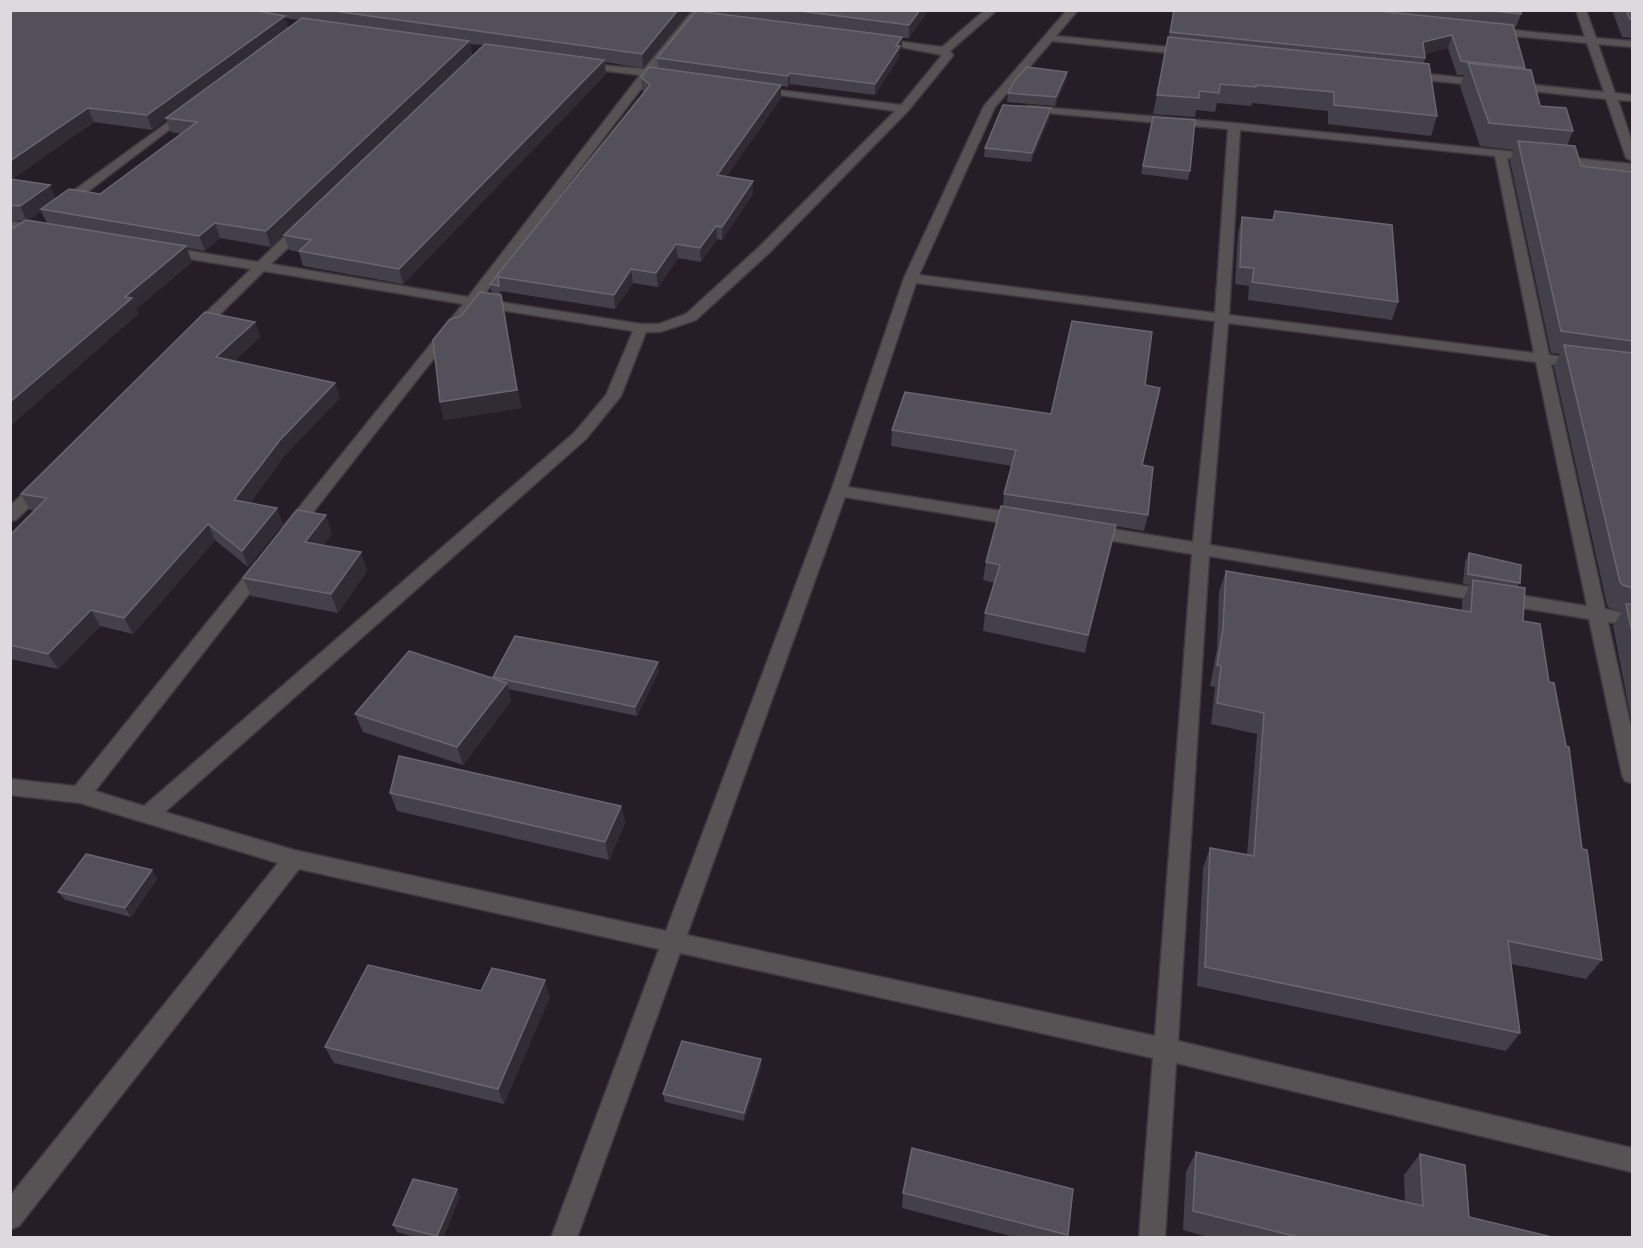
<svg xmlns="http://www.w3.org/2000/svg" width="1643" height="1248" font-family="Bitter,serif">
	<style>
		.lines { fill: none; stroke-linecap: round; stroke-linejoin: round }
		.minor-casing { stroke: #403840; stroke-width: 3 }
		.minor { fill: #575254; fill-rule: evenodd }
		.wall { fill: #444049; fill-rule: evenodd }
		.shaded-wall { fill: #312b34 }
		.building { fill: #545059; stroke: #6a666e; stroke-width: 1.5 }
	</style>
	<rect width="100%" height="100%" fill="#261e26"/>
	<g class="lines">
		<defs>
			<g id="minor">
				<path d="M693,10H704L655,71L660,72V76L650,77L481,299L641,324H659L686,314L759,247L895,111L757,92L753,91V87L901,105L942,55L874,42V38L942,47L985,10H997L950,51L953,55L952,57L908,111L769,253L696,320L660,332H646L621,396L586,439L165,812L294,850L666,931L831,491L904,278L984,106L1067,10H1078L1056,36L1189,49L1194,52L1189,55L1052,41L995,107L919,275L1215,313L1228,129L1024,111L1022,109L1028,106L1234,123L1632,164V171L1507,158L1549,355L1582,360L1589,364L1582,368L1551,364L1605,609L1632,614V626L1608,622L1632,732V783L1625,781L1622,775L1589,619L1209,556L1178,1041L1632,1148V1172L1176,1063L1165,1238H1139L1153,1058L680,953L577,1238H551L659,949L299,869L19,1226L10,1230V1196L278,863L80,803L10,795V779L75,786L256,562H268L271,566L268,570L95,791L144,806L574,433L606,395L633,331L475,306L296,534H284L282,530L284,526L463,304L264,271L201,333H191L189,330L191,327L251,269L166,255L159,251L166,247L258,262L298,223H308L309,226L308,229L271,264L468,297L640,75L582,68L578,67V63L644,69ZM1240,130L1495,156L1534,353L1229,315ZM916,283L1215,321L1193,542L1089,525L1083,527L1081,531L1083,535L1089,537L1192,554L1155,1036L687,935L845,497L1021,526L1027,524L1029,520L1027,516L1021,514L848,487ZM1228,323L1536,362L1587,606L1210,545Z"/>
				<path d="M1576,10H1586L1596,38L1632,41V47L1598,44L1615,93L1632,95V101L1618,100L1632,142V161L1626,158L1606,99L1407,78L1402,75L1407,72L1604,92L1587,43L1491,34L1486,31L1491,28L1585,37Z"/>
				<path d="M186,109L192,112L190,114L66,208H58L56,205L58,202Z"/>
				<path d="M10,221L41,226L47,230L41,234L10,229Z"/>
				<path d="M41,481L47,482L49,486L47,490L16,520L10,521V506L35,482Z"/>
			</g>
		</defs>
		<use href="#minor" class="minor-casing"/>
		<use href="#minor" class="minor"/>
	</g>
	<g class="wall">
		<path d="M10,10H691L643,68L605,62L606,74L403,284L303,266L299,252L289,250L284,235L484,45L470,44L472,55L271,247L220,238L205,251L187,248L192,262L136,309L138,314L10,426V225L12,229L24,221L10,220ZM285,18L299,20L288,28ZM166,119L171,132L181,134L100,194L55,199L50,185L12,179L94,122L152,130ZM41,211L47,223L29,220Z"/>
		<path d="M704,10H929L909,38H902V48L899,51V57L875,95L790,84L788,87L781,86V98L726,177L753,194L722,240L717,239L701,262L678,258L658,287L633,283L615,309L500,291L521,408L444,420L440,402L460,317L492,294L490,284L644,92L642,90L641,77L658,68L657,58L704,12Z"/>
		<path d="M1174,10H1521V14L1516,27H1514L1525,68L1524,69L1540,106L1573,131L1567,146L1581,166L1632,172V724L1613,626L1622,611L1609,608L1607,605L1554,367L1560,354L1551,353L1510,161L1514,150L1480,146L1460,86L1464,75H1457L1448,48L1425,54V58L1424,63L1437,116L1431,136L1328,124V111L1252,103L1251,106L1217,103L1215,112L1196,110L1195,117L1153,114Z"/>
		<path d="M1612,10H1632V38L1622,37Z"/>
		<path d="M1067,72L1066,80L1055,106L1007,102L1008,93Z"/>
		<path d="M1050,117L1031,162L984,157L985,148Z"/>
		<path d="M1153,117L1190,171L1188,180L1141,174Z"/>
		<path d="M1242,217L1398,302L1392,320L1248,300L1249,286L1235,284L1238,234Z"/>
		<path d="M255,322L260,337L234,361L340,398L285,455L250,503L283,524L248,567L215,540L133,634L100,626L58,669L10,659V535L35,510H30L21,494Z"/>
		<path d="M1145,385L1142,465L1148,515L1144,531L1115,526L1085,653L983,631L985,613L994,583L983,580L986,562L1003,506L1004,494L1012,466L891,446L892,430L1051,414Z"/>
		<path d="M332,534L323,545L367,571L338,613L251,596L243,578Z"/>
		<path d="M1469,553L1520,583L1517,587L1523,621L1549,682L1582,849L1602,960L1586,979L1511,964L1520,1033L1506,1051L1197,986L1203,868L1210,848L1247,855L1257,734L1211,724L1215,687L1210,686L1217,649L1219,592L1226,571L1462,611V601L1470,585L1463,584L1465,562Z"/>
		<path d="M659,671L637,716L508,689L511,701L463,765L363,732L355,714L494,678L493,677Z"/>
		<path d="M390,793L621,806L625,823L609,860L397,811Z"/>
		<path d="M152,870L157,879L131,917L65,900L58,892Z"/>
		<path d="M550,997L504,1104L334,1063L325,1047Z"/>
		<path d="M761,1068L744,1121L665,1102L663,1094Z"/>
		<path d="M1196,1152L1405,1202L1404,1175L1420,1154L1469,1217L1556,1238H1211L1183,1230L1186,1172Z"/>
		<path d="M903,1193L1068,1235L1067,1238H1018L902,1208Z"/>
		<path d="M460,1196L443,1238H418L397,1232L393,1225Z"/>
	</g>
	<g class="shaded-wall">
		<path d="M678,10H691L643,68L642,54Z"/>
		<path d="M920,10H929L909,38V25Z"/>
		<path d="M285,16L288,29L166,118V119L152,130L147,115Z"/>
		<path d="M1452,35L1448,48L1419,55L1423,42Z"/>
		<path d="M902,37V48L899,51V57L875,95V84L896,46Z"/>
		<path d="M469,41L472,55L271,247L266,231Z"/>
		<path d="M604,60L606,74L403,284L399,269Z"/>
		<path d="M1067,72L1066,80L1055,106L1056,97Z"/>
		<path d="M790,73V84L788,87V76Z"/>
		<path d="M781,85V98L718,189L717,175Z"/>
		<path d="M88,108L94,122L10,180V161Z"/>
		<path d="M1051,108L1050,117L1031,162L1032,153Z"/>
		<path d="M753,181V194L722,240V227Z"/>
		<path d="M50,185L56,200L41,209V211L27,222L20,206Z"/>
		<path d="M215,223L220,238L205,251L199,236Z"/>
		<path d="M716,226L717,239L701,262L700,248Z"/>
		<path d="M676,244L678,258L658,287L656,273Z"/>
		<path d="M186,246L192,262L136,309L138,314L10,426V402L125,297Z"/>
		<path d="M631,269L633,283L615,309L614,295Z"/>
		<path d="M504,313L521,408L444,420L440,402Z"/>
		<path d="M255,322L260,337L222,372L216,357Z"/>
		<path d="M335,383L340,398L285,455L240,516L234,500L280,440Z"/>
		<path d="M277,508L283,524L248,567L242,551Z"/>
		<path d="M326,515L332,534L312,560L305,542Z"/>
		<path d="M208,524L215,540L133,634L124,618Z"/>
		<path d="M1116,525L1112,543L1085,653L1088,635Z"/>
		<path d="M361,552L367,571L338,613L331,594Z"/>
		<path d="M91,610L100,626L58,669L48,654Z"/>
		<path d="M658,662L659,671L637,716L635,707Z"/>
		<path d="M507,683L511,701L463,765L457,747Z"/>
		<path d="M621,806L625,823L609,860L605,842Z"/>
		<path d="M152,870L157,879L131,917L125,908Z"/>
		<path d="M545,980L550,997L504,1104L498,1089Z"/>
		<path d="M761,1059V1068L744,1121V1113Z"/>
		<path d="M457,1189L460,1196L443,1238H438L437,1236Z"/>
	</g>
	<g class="building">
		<path d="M16,10H252L285,16L147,115L88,108L10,161V14Z"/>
		<path d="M327,10H678L642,54Z"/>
		<path d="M792,10H920L909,25Z"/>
		<path d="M1174,10H1368L1513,25L1525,68L1461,61L1452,35L1423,42L1425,58L1170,32Z"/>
		<path d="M1483,10H1521V14Z"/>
		<path d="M1626,10H1632V19H1630Z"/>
		<path d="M696,11L902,37L896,46H900L875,84L790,73L788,76L657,58Z"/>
		<path d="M302,18L469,41L266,231L215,223L199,236L41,209L69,189L100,194L197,122L166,118Z"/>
		<path d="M1168,37L1429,64L1437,116L1334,105V92L1256,85V87L1220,84L1219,93L1199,91V98L1157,95Z"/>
		<path d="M485,44L604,60L399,269L299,251L311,240L284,235Z"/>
		<path d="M1468,63L1531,70L1540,106L1566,108L1573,131L1489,123Z"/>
		<path d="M649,67L781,85L717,175L753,181L722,227L716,226L700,248L676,244L656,273L631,269L614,295L498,277L499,286L490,284L650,85L641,77Z"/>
		<path d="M1027,67L1067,72L1056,97L1008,93L1015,80Z"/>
		<path d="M1003,105L1051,108L1032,153L985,148Z"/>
		<path d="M1153,117L1195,120L1190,171L1143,166Z"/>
		<path d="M1518,141L1575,146L1581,166L1632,172V341L1561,331Z"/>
		<path d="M10,179L50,185L20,206L10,205Z"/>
		<path d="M1275,211L1392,225L1398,302L1252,282L1254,268L1240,267L1242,217L1273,220Z"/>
		<path d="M26,220L186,246L125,297L132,298L10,402V230Z"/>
		<path d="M480,292L501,295L517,390L440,402L433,340L450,319L460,317Z"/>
		<path d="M205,312L255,322L216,357L335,383L280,440L234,500L277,508L242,551L208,524L124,618L91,610L48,654L10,645V535L47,498L21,494Z"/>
		<path d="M1072,321L1152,332L1145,385L1160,388L1142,465L1153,467L1148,515L1004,494L1016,450L892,430L905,392L1051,414Z"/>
		<path d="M1564,345L1632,353V588L1623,585L1620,582Z"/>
		<path d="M1001,506L1116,525L1088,635L985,613L1000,565L986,562Z"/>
		<path d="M297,510L326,515L305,542L361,552L331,594L243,578Z"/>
		<path d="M1469,553L1521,565L1520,583L1468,574Z"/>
		<path d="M1226,571L1471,612L1473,580L1525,588L1523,621L1540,624L1549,682L1554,683L1566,746L1569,747L1582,849L1587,850L1602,960L1508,941L1520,1033L1205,967L1210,848L1254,856L1264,713L1217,703L1221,666L1217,665L1223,628Z"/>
		<path d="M1626,604H1632V632Z"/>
		<path d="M515,636L658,662L635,707L493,677Z"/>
		<path d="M409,651L507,683L457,747L355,714Z"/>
		<path d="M399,756L621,806L605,842L390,793Z"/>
		<path d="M86,854L152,870L125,908L58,892Z"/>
		<path d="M368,965L481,991L492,968L545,980L498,1089L325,1047Z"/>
		<path d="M682,1041L761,1059L744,1113L663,1094Z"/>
		<path d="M912,1148L1073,1189L1068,1235L903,1193Z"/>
		<path d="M1196,1152L1423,1206L1420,1154L1465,1165L1469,1217L1556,1238H1302L1193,1211Z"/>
		<path d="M413,1179L457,1189L437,1236L393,1225Z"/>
	</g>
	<rect width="1643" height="1248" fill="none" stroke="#ded9de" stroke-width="24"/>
</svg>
